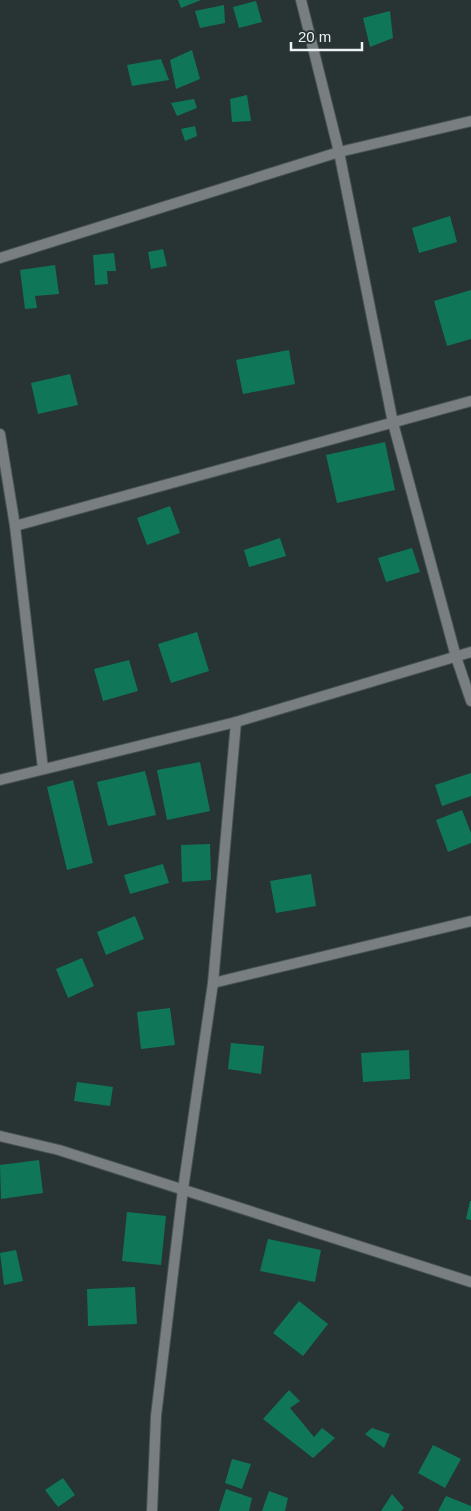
<svg xmlns="http://www.w3.org/2000/svg" width="471" height="1511" font-family="Helvetica,sans-serif">
	<style>
		.building { fill: #0f7758 }
		.lines { fill: none; stroke-linecap: round; stroke-linejoin: round }
		.minor-casing { stroke: #475253; stroke-width: 12 }
		.minor { stroke: #797e81; stroke-width: 10 }
	</style>
	<rect width="100%" height="100%" fill="#283334"/>
	<g class="building">
		<path d="M178,0H201L181,8Z"/>
		<path d="M256,1L262,22L239,28L233,7Z"/>
		<path d="M224,5L225,23L200,28L195,11Z"/>
		<path d="M390,11L393,38L370,47L363,18Z"/>
		<path d="M192,50L200,79L176,89L170,60Z"/>
		<path d="M161,59L169,80L132,86L127,65Z"/>
		<path d="M247,95L251,121L232,122L230,99Z"/>
		<path d="M194,99L197,108L177,116L171,103Z"/>
		<path d="M195,126L197,136L185,141L181,129Z"/>
		<path d="M450,216L457,242L419,253L412,228Z"/>
		<path d="M163,249L167,266L151,269L148,252Z"/>
		<path d="M114,253L116,271H107L108,284L95,285L93,255Z"/>
		<path d="M55,265L59,294L35,296L37,308L25,309L20,270Z"/>
		<path d="M471,290V339L447,346L434,301Z"/>
		<path d="M289,350L295,384L243,394L236,360Z"/>
		<path d="M70,374L78,405L38,414L31,383Z"/>
		<path d="M385,442L395,490L337,503L326,455Z"/>
		<path d="M170,506L180,533L147,545L137,518Z"/>
		<path d="M280,538L286,556L249,567L244,550Z"/>
		<path d="M412,548L420,572L386,582L378,558Z"/>
		<path d="M197,632L209,671L171,683L158,644Z"/>
		<path d="M129,660L138,691L103,701L94,669Z"/>
		<path d="M200,762L210,811L167,820L157,770Z"/>
		<path d="M145,771L156,815L108,826L97,782Z"/>
		<path d="M471,773V796L442,806L435,785Z"/>
		<path d="M73,780L93,863L67,870L47,787Z"/>
		<path d="M462,810L471,833V843L448,852L436,820Z"/>
		<path d="M210,844L211,880L182,882L181,845Z"/>
		<path d="M163,864L169,883L130,894L124,875Z"/>
		<path d="M311,874L316,906L276,913L270,881Z"/>
		<path d="M135,916L144,939L106,955L97,932Z"/>
		<path d="M82,958L94,986L68,998L56,969Z"/>
		<path d="M170,1008L175,1045L141,1049L137,1012Z"/>
		<path d="M231,1043L264,1046L261,1074L228,1069Z"/>
		<path d="M409,1050L410,1079L363,1082L361,1053Z"/>
		<path d="M77,1082L113,1087L110,1106L74,1101Z"/>
		<path d="M39,1160L43,1193L1,1199L0,1165Z"/>
		<path d="M470,1201H471V1220L466,1219Z"/>
		<path d="M127,1212L166,1216L161,1265L122,1261Z"/>
		<path d="M268,1239L321,1250L315,1282L260,1271Z"/>
		<path d="M16,1250L23,1281L4,1285L0,1253Z"/>
		<path d="M135,1287L137,1324L88,1326L87,1289Z"/>
		<path d="M299,1301L328,1324L303,1356L273,1333Z"/>
		<path d="M289,1390L300,1401L290,1408L314,1437L322,1428L335,1438L313,1458L263,1419Z"/>
		<path d="M372,1428L390,1434L384,1448L365,1434Z"/>
		<path d="M433,1445L461,1459L445,1488L418,1473Z"/>
		<path d="M232,1459L251,1464L242,1489L225,1483Z"/>
		<path d="M63,1478L75,1495L58,1507L45,1490Z"/>
		<path d="M226,1489L252,1498L249,1511H219Z"/>
		<path d="M269,1491L288,1498L285,1511H262Z"/>
		<path d="M392,1494L404,1508L401,1511H381Z"/>
		<path d="M446,1496L471,1506V1511H438Z"/>
	</g>
	<g class="lines">
		<defs>
			<g id="minor">
				<path d="M301,0L339,152L393,423L456,657L471,701"/>
				<path d="M0,258L339,152L471,121"/>
				<path d="M0,434L15,526L43,769"/>
				<path d="M15,526L471,401"/>
				<path d="M0,780L236,722L471,652"/>
				<path d="M213,983L471,921"/>
				<path d="M0,1136L59,1150L471,1282"/>
				<path d="M152,1511L156,1416L183,1189L213,983L236,722"/>
			</g>
		</defs>
		<use href="#minor" class="minor-casing"/>
		<use href="#minor" class="minor"/>
	</g>
	<path d="M291 42v8h71v-8" fill="none" stroke="#ecf3f4" stroke-width="2.5"/>
	<text x="298" y="42" font-size="15" fill="#ecf3f4" stroke="#283334" stroke-width="4" paint-order="stroke">20 m</text>
</svg>
